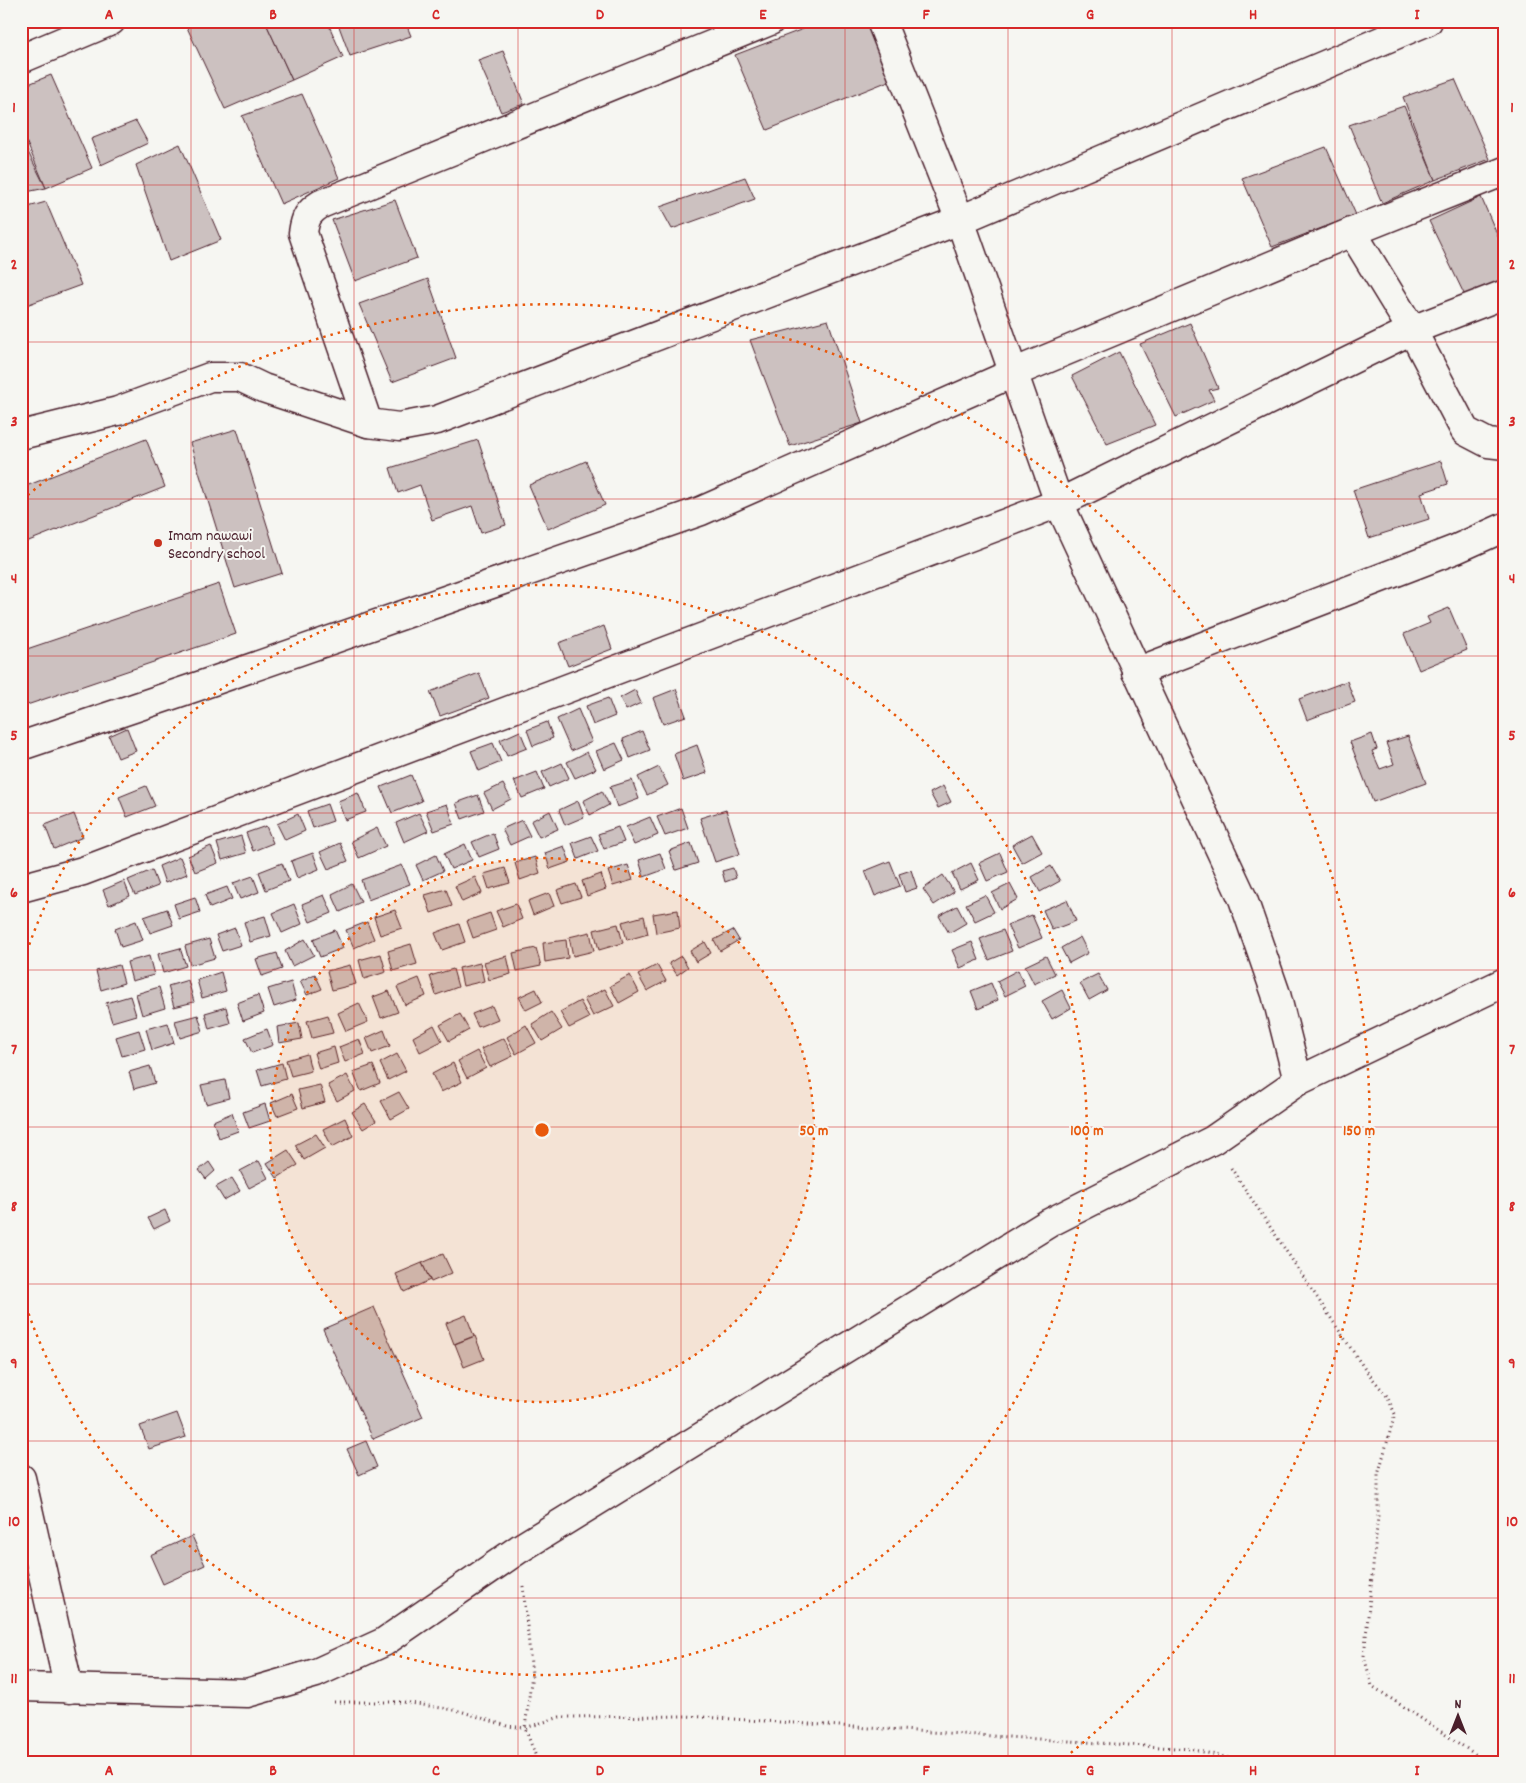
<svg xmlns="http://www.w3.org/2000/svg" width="1526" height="1783" font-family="Dekko,sans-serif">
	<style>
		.building { fill: #ccc1c0; stroke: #4a1f2b }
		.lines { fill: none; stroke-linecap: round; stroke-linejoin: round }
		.street-casing { stroke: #4a1f2b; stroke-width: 31 }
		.path { stroke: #4a1f2b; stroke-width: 3; stroke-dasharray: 1 4; stroke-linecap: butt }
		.street { stroke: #f6f6f2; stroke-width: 28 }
		.grid { fill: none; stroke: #d62828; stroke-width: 1; stroke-opacity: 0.55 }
		.ring { fill: none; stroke: #e8590c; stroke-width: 2.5; stroke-dasharray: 2.5 5 }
		.poi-dot { fill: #c8321e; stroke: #f6f6f2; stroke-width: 2 }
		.labels { text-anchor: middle; stroke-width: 4; stroke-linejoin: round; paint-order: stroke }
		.poi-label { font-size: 16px; fill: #4a1f2b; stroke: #f6f6f2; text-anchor: start }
		.centre { fill: #e8590c; stroke: #f6f6f2; stroke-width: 2.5 }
		.ring-label { font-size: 15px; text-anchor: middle; font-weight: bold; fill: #e8590c; stroke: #f6f6f2; stroke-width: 4; stroke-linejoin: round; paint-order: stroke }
		.neatline { fill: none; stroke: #d62828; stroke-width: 2 }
		.grid-label { font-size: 16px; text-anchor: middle; font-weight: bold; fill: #d62828 }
	</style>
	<rect width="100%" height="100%" fill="#f6f6f2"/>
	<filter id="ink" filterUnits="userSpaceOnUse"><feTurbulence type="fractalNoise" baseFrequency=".02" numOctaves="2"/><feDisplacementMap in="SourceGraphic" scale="10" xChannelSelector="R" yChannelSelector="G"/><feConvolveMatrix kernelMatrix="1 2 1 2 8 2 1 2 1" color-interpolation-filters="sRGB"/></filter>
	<g filter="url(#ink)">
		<g class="building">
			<path d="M21,21H41V22L21,28Z"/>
			<path d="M184,21H265L292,80L225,109Z"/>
			<path d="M265,21H327L343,57L292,80Z"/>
			<path d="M337,21H405L411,36L350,56Z"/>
			<path d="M705,21H731L709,30Z"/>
			<path d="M824,21H870L896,78L767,130L735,55Z"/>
			<path d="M503,51L524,104L501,112L478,60Z"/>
			<path d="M51,75L92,168L46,188L21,129V87Z"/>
			<path d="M1455,79L1490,159L1435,180L1403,97Z"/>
			<path d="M302,94L339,178L281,204L242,116Z"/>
			<path d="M1404,106L1435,180L1382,203L1349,125Z"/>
			<path d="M136,121L148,143L101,165L91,139Z"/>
			<path d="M21,138L46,188L21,193Z"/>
			<path d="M180,144L221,240L169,261L136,165Z"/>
			<path d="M1326,147L1356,215L1272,247L1242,178Z"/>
			<path d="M745,177L755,199L672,229L660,207Z"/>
			<path d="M1481,197L1505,253V285L1466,298L1429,221Z"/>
			<path d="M395,200L417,258L355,281L332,220Z"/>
			<path d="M46,202L81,285L21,307V209Z"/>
			<path d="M428,279L456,358L392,382L359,304Z"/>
			<path d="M828,320L862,423L790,446L750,340Z"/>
			<path d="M1190,323L1218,388L1209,390L1214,400L1176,417L1140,344Z"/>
			<path d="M1119,352L1155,425L1107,444L1072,376Z"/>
			<path d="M237,429L282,573L235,588L190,443Z"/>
			<path d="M146,439L165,487L21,544V488Z"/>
			<path d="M478,440L506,525L481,533L472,506L432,520L420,485L398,493L390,468Z"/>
			<path d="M586,461L605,505L548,529L529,485Z"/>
			<path d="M1441,461L1448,484L1421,493L1429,519L1369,538L1353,490Z"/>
			<path d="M219,584L236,634L21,707V651Z"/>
			<path d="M1449,608L1467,650L1419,670L1404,634L1430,623L1427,617Z"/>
			<path d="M604,626L612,649L568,666L559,643Z"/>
			<path d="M479,673L489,698L440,716L430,692Z"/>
			<path d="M1347,681L1355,702L1307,720L1299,699Z"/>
			<path d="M676,689L686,716L663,724L653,698Z"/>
			<path d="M635,690L641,703L626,710L620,698Z"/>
			<path d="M608,698L615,716L593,725L586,706Z"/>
			<path d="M578,709L592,742L571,751L557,719Z"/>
			<path d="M547,722L553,738L533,746L527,730Z"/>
			<path d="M127,728L136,751L118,758L109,736Z"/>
			<path d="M520,731L527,748L507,756L500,740Z"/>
			<path d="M642,731L650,750L630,758L623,739Z"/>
			<path d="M1372,734L1377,749L1372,751L1380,769L1394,764L1386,743L1408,736L1426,783L1373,802L1350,742Z"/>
			<path d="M493,743L501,762L479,771L471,751Z"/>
			<path d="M616,743L624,760L604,769L596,751Z"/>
			<path d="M697,745L707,773L683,781L674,754Z"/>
			<path d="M587,752L596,769L575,778L567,762Z"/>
			<path d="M562,763L569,778L549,787L542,772Z"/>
			<path d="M659,767L668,785L647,795L638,777Z"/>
			<path d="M537,772L544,789L522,798L514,781Z"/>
			<path d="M411,775L422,801L392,813L381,787Z"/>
			<path d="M632,780L639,799L617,807L610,787Z"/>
			<path d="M503,784L511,799L492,809L484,793Z"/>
			<path d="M146,786L155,806L127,817L119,797Z"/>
			<path d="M943,786L951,802L938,808L930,793Z"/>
			<path d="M602,791L609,805L590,815L583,801Z"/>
			<path d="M358,793L366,812L345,820L338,801Z"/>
			<path d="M478,795L484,811L462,819L456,803Z"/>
			<path d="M578,801L584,817L565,825L559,810Z"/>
			<path d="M327,804L333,821L313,828L307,811Z"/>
			<path d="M447,804L454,824L434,831L426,811Z"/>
			<path d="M681,808L688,828L665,836L657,817Z"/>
			<path d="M726,810L740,854L715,862L700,818Z"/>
			<path d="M550,811L558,829L539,837L531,821Z"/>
			<path d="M419,813L428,831L404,842L396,823Z"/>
			<path d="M74,814L83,837L54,849L45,825Z"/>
			<path d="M298,814L305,831L285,840L277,824Z"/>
			<path d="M650,817L658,835L634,845L626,827Z"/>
			<path d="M522,820L530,836L510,845L502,829Z"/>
			<path d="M266,826L273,843L253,851L246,833Z"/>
			<path d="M618,827L624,842L604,849L598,834Z"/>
			<path d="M377,828L386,846L359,858L351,841Z"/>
			<path d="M493,833L499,849L479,857L472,842Z"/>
			<path d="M1032,834L1042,852L1022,863L1012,845Z"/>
			<path d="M241,836L246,853L222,860L217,843Z"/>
			<path d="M591,836L598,851L578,859L572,843Z"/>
			<path d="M340,843L348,861L328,869L320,852Z"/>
			<path d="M691,843L698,863L676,870L669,851Z"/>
			<path d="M465,844L472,860L451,869L444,854Z"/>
			<path d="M211,846L218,863L195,872L188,856Z"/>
			<path d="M564,846L570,862L550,869L545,853Z"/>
			<path d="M313,853L319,869L297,878L291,861Z"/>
			<path d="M660,853L666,869L644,877L639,860Z"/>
			<path d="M1000,853L1008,872L987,881L979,863Z"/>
			<path d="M436,855L443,871L423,880L416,865Z"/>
			<path d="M180,857L187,874L165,883L159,866Z"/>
			<path d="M535,857L540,873L520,880L515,863Z"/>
			<path d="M890,861L900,886L875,896L865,871Z"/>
			<path d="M282,863L289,881L266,890L259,872Z"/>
			<path d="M971,863L979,880L960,889L952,873Z"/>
			<path d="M402,865L410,884L368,900L361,880Z"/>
			<path d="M628,865L633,880L613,886L608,871Z"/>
			<path d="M1051,866L1060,881L1040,892L1032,877Z"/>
			<path d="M505,868L510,883L489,889L484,874Z"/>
			<path d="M733,868L736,878L725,882L722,871Z"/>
			<path d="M152,870L158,886L135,895L128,880Z"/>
			<path d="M911,870L917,888L905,892L899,874Z"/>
			<path d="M601,874L606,889L587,896L582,881Z"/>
			<path d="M943,875L954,892L934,905L923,889Z"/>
			<path d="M253,876L259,892L240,899L233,883Z"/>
			<path d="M475,877L482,893L462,902L455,886Z"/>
			<path d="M124,881L130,896L109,905L103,890Z"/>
			<path d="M352,884L361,902L340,912L332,894Z"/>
			<path d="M576,884L581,897L562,903L557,890Z"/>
			<path d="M1010,884L1018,899L1000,909L992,893Z"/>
			<path d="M227,887L232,899L210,908L205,895Z"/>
			<path d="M446,889L452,906L431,913L425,895Z"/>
			<path d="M549,893L554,906L533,915L528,901Z"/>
			<path d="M324,895L332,913L310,922L302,904Z"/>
			<path d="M985,895L994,912L975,921L966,904Z"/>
			<path d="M195,897L200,912L179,919L174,904Z"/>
			<path d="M1067,900L1076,921L1052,930L1043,910Z"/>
			<path d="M294,904L302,924L282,933L273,913Z"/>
			<path d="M516,904L522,919L503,927L496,911Z"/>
			<path d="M957,906L966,923L949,933L939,916Z"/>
			<path d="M167,909L173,925L150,933L144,917Z"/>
			<path d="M395,910L402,928L380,935L374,917Z"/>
			<path d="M678,910L680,928L656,933L653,914Z"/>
			<path d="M490,913L496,930L473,938L467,921Z"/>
			<path d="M1032,915L1042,938L1018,948L1007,925Z"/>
			<path d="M265,916L271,936L250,942L244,922Z"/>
			<path d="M644,916L648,934L627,940L622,922Z"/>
			<path d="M136,921L143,940L121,947L115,929Z"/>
			<path d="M367,922L374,939L354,948L346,930Z"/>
			<path d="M459,924L465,942L442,950L435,933Z"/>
			<path d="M618,924L623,943L599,950L594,930Z"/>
			<path d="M235,928L241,945L222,951L216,935Z"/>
			<path d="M335,930L343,948L320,957L313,939Z"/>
			<path d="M733,930L739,940L720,951L714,940Z"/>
			<path d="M1003,930L1012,951L989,960L980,939Z"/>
			<path d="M590,932L594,951L573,956L569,937Z"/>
			<path d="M1080,937L1088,953L1069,963L1061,948Z"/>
			<path d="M209,939L215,958L190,965L185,946Z"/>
			<path d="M305,939L314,955L292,966L285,951Z"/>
			<path d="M566,940L568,958L545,962L543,943Z"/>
			<path d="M705,942L711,953L696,962L690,951Z"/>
			<path d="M972,942L979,960L960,968L952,950Z"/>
			<path d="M411,944L417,964L393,971L388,951Z"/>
			<path d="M180,948L186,966L163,973L158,954Z"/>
			<path d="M536,948L541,966L517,971L513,953Z"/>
			<path d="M277,953L282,969L262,976L256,959Z"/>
			<path d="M381,954L386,972L364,979L359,960Z"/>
			<path d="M149,956L154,975L132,981L127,962Z"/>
			<path d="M507,956L511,974L489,980L484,962Z"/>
			<path d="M681,956L688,967L677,975L669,963Z"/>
			<path d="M1046,956L1055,974L1034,984L1025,966Z"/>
			<path d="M480,963L484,981L463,986L459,968Z"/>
			<path d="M119,965L124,983L101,990L96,971Z"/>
			<path d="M350,965L356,984L332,990L327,971Z"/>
			<path d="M657,965L666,981L647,991L638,975Z"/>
			<path d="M453,969L458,987L436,995L430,976Z"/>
			<path d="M1018,970L1025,986L1005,996L997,981Z"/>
			<path d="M221,972L226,991L202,998L197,980Z"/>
			<path d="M315,974L322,989L307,995L300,981Z"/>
			<path d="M1098,974L1107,990L1089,1000L1080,983Z"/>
			<path d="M630,975L639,992L619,1003L610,986Z"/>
			<path d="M419,978L426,996L405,1005L397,987Z"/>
			<path d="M188,980L194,1002L174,1007L168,986Z"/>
			<path d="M291,982L296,1000L274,1007L268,989Z"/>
			<path d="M991,983L998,1000L978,1009L971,991Z"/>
			<path d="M159,987L165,1008L142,1015L136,994Z"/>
			<path d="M536,989L542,1002L526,1010L519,997Z"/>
			<path d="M605,989L614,1006L593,1016L584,999Z"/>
			<path d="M1062,990L1071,1008L1052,1019L1042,1001Z"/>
			<path d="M389,991L398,1012L381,1018L373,997Z"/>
			<path d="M258,995L264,1013L243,1021L237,1003Z"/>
			<path d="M130,996L136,1015L112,1022L106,1003Z"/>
			<path d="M580,1001L589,1018L569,1028L560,1012Z"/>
			<path d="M359,1003L368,1022L346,1031L338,1013Z"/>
			<path d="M492,1006L498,1019L478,1027L472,1014Z"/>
			<path d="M226,1007L230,1023L209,1029L205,1013Z"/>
			<path d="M551,1012L562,1029L542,1041L532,1024Z"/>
			<path d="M460,1014L469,1030L449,1041L440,1025Z"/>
			<path d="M198,1015L203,1031L180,1038L175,1021Z"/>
			<path d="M328,1015L333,1033L312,1038L307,1021Z"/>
			<path d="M168,1023L174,1043L152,1050L146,1029Z"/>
			<path d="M299,1023L302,1039L279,1043L277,1027Z"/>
			<path d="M434,1025L442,1041L420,1052L413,1037Z"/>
			<path d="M526,1025L536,1043L516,1054L507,1037Z"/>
			<path d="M267,1029L273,1045L252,1053L245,1038Z"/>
			<path d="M139,1030L145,1049L122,1056L116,1037Z"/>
			<path d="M384,1030L390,1046L372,1053L366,1038Z"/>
			<path d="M504,1038L513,1056L490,1067L481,1049Z"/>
			<path d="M359,1039L365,1054L345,1062L339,1047Z"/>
			<path d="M334,1047L338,1063L319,1069L314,1053Z"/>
			<path d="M477,1051L486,1068L467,1078L458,1061Z"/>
			<path d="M307,1054L311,1071L291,1076L286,1060Z"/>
			<path d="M397,1054L406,1071L388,1080L380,1063Z"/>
			<path d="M282,1063L286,1079L262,1086L257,1070Z"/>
			<path d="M453,1063L462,1082L441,1092L432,1074Z"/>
			<path d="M373,1065L380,1083L361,1091L353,1072Z"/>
			<path d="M150,1066L155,1083L134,1089L129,1072Z"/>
			<path d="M347,1075L355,1091L337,1101L328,1085Z"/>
			<path d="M225,1080L229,1098L206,1104L201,1085Z"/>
			<path d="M320,1085L325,1102L303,1108L298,1090Z"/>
			<path d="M399,1092L409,1109L391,1119L381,1101Z"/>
			<path d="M292,1094L298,1108L277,1116L271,1103Z"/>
			<path d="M265,1104L270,1121L249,1128L243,1112Z"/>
			<path d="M365,1104L376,1121L363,1129L352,1112Z"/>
			<path d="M232,1113L238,1131L219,1138L213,1121Z"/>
			<path d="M345,1118L353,1136L332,1147L323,1129Z"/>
			<path d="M316,1134L325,1148L304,1160L295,1145Z"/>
			<path d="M288,1150L298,1165L277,1178L267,1163Z"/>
			<path d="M259,1161L268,1178L249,1188L240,1171Z"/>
			<path d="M209,1162L215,1171L206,1179L199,1170Z"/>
			<path d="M232,1178L240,1191L224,1200L216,1187Z"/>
			<path d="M165,1210L170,1221L154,1229L148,1218Z"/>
			<path d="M443,1254L452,1273L431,1282L422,1263Z"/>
			<path d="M422,1263L430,1280L404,1292L396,1274Z"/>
			<path d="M374,1307L423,1417L373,1439L323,1329Z"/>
			<path d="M466,1315L474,1336L454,1344L446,1323Z"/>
			<path d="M475,1336L484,1359L464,1367L455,1344Z"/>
			<path d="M177,1413L186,1437L149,1449L140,1426Z"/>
			<path d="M366,1441L377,1467L359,1475L347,1449Z"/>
			<path d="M192,1536L205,1565L163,1584L150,1555Z"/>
		</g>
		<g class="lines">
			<defs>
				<g id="street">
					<path d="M881,21L960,220L1059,503L1243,899L1276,994L1298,1081"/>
					<path d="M21,59L111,21"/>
					<path d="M1352,232L1412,330L1465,431L1488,443L1505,445"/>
					<path d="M368,423L303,233C305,218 308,212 321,204L770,21"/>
					<path d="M21,435L118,411L210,377H240L263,388L368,423L399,427L437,420L960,220L1428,21"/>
					<path d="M1136,672L1456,549L1505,527"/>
					<path d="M21,746L196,687L701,511L1013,373L1352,232L1505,171"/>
					<path d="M21,888L83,871L1059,503L1412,330L1505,294"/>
					<path d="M21,1478L69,1689"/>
					<path d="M21,1687L247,1693L316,1673L384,1642L519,1549L1049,1223L1213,1140L1298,1081L1505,982"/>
				</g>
			</defs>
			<use href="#street" class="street-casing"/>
			<g class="path">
				<path d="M1231,1168L1364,1368L1387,1396L1395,1414L1378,1475V1517L1364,1656L1372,1686L1487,1762"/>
				<path d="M523,1586L532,1674L525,1728L538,1762"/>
				<path d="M334,1702H404L460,1711L507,1726L525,1728L560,1717L687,1716L1191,1749L1245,1762"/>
			</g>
			<use href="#street" class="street"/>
		</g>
	</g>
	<path class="grid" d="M191,21V1762M354,21V1762M518,21V1762M681,21V1762M845,21V1762M1008,21V1762M1172,21V1762M1335,21V1762M21,185H1505M21,342H1505M21,499H1505M21,656H1505M21,813H1505M21,970H1505M21,1127H1505M21,1284H1505M21,1441H1505M21,1598H1505"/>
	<circle cx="542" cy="1130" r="272" fill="#e8590c" fill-opacity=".12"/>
	<g class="ring">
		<circle cx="542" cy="1130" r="272"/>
		<path d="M22 966A545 545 0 1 1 22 1294"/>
		<path d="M22 500A817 817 0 1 1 1062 1760"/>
	</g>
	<circle class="poi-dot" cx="158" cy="543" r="5"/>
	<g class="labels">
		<g class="poi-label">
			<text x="168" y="540">Imam nawawi<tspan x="168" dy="18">Secondry school</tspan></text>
		</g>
	</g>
	<circle cx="542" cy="1130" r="8" class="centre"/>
	<g class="ring-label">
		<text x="814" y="1135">50 m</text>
		<text x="1087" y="1135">100 m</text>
		<text x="1359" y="1135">150 m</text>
	</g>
	<rect width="1526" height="1783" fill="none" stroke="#f6f6f2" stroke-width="55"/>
	<g transform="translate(1458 1716)" stroke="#f6f6f2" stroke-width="4" paint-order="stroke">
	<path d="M0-4L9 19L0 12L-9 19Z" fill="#4a1f2b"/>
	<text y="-8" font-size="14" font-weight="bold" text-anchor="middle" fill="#4a1f2b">N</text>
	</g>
	<rect x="28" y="28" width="1470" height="1728" class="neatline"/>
	<g class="grid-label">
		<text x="109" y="19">A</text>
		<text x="273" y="19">B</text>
		<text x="436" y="19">C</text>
		<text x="600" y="19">D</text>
		<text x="763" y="19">E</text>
		<text x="926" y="19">F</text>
		<text x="1090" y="19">G</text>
		<text x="1253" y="19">H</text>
		<text x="1417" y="19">I</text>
		<text x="14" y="112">1</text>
		<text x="1512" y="112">1</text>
		<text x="14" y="269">2</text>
		<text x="1512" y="269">2</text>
		<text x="14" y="426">3</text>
		<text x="1512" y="426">3</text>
		<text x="14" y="583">4</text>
		<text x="1512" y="583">4</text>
		<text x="14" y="740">5</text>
		<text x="1512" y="740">5</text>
		<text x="14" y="897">6</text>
		<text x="1512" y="897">6</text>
		<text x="14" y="1054">7</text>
		<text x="1512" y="1054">7</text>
		<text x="14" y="1211">8</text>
		<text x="1512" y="1211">8</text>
		<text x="14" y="1368">9</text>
		<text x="1512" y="1368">9</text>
		<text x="14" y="1526">10</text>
		<text x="1512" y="1526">10</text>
		<text x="14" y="1683">11</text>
		<text x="1512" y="1683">11</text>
		<text x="109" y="1775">A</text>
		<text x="273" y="1775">B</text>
		<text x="436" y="1775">C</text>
		<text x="600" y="1775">D</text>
		<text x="763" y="1775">E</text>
		<text x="926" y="1775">F</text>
		<text x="1090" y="1775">G</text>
		<text x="1253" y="1775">H</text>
		<text x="1417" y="1775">I</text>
	</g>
</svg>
